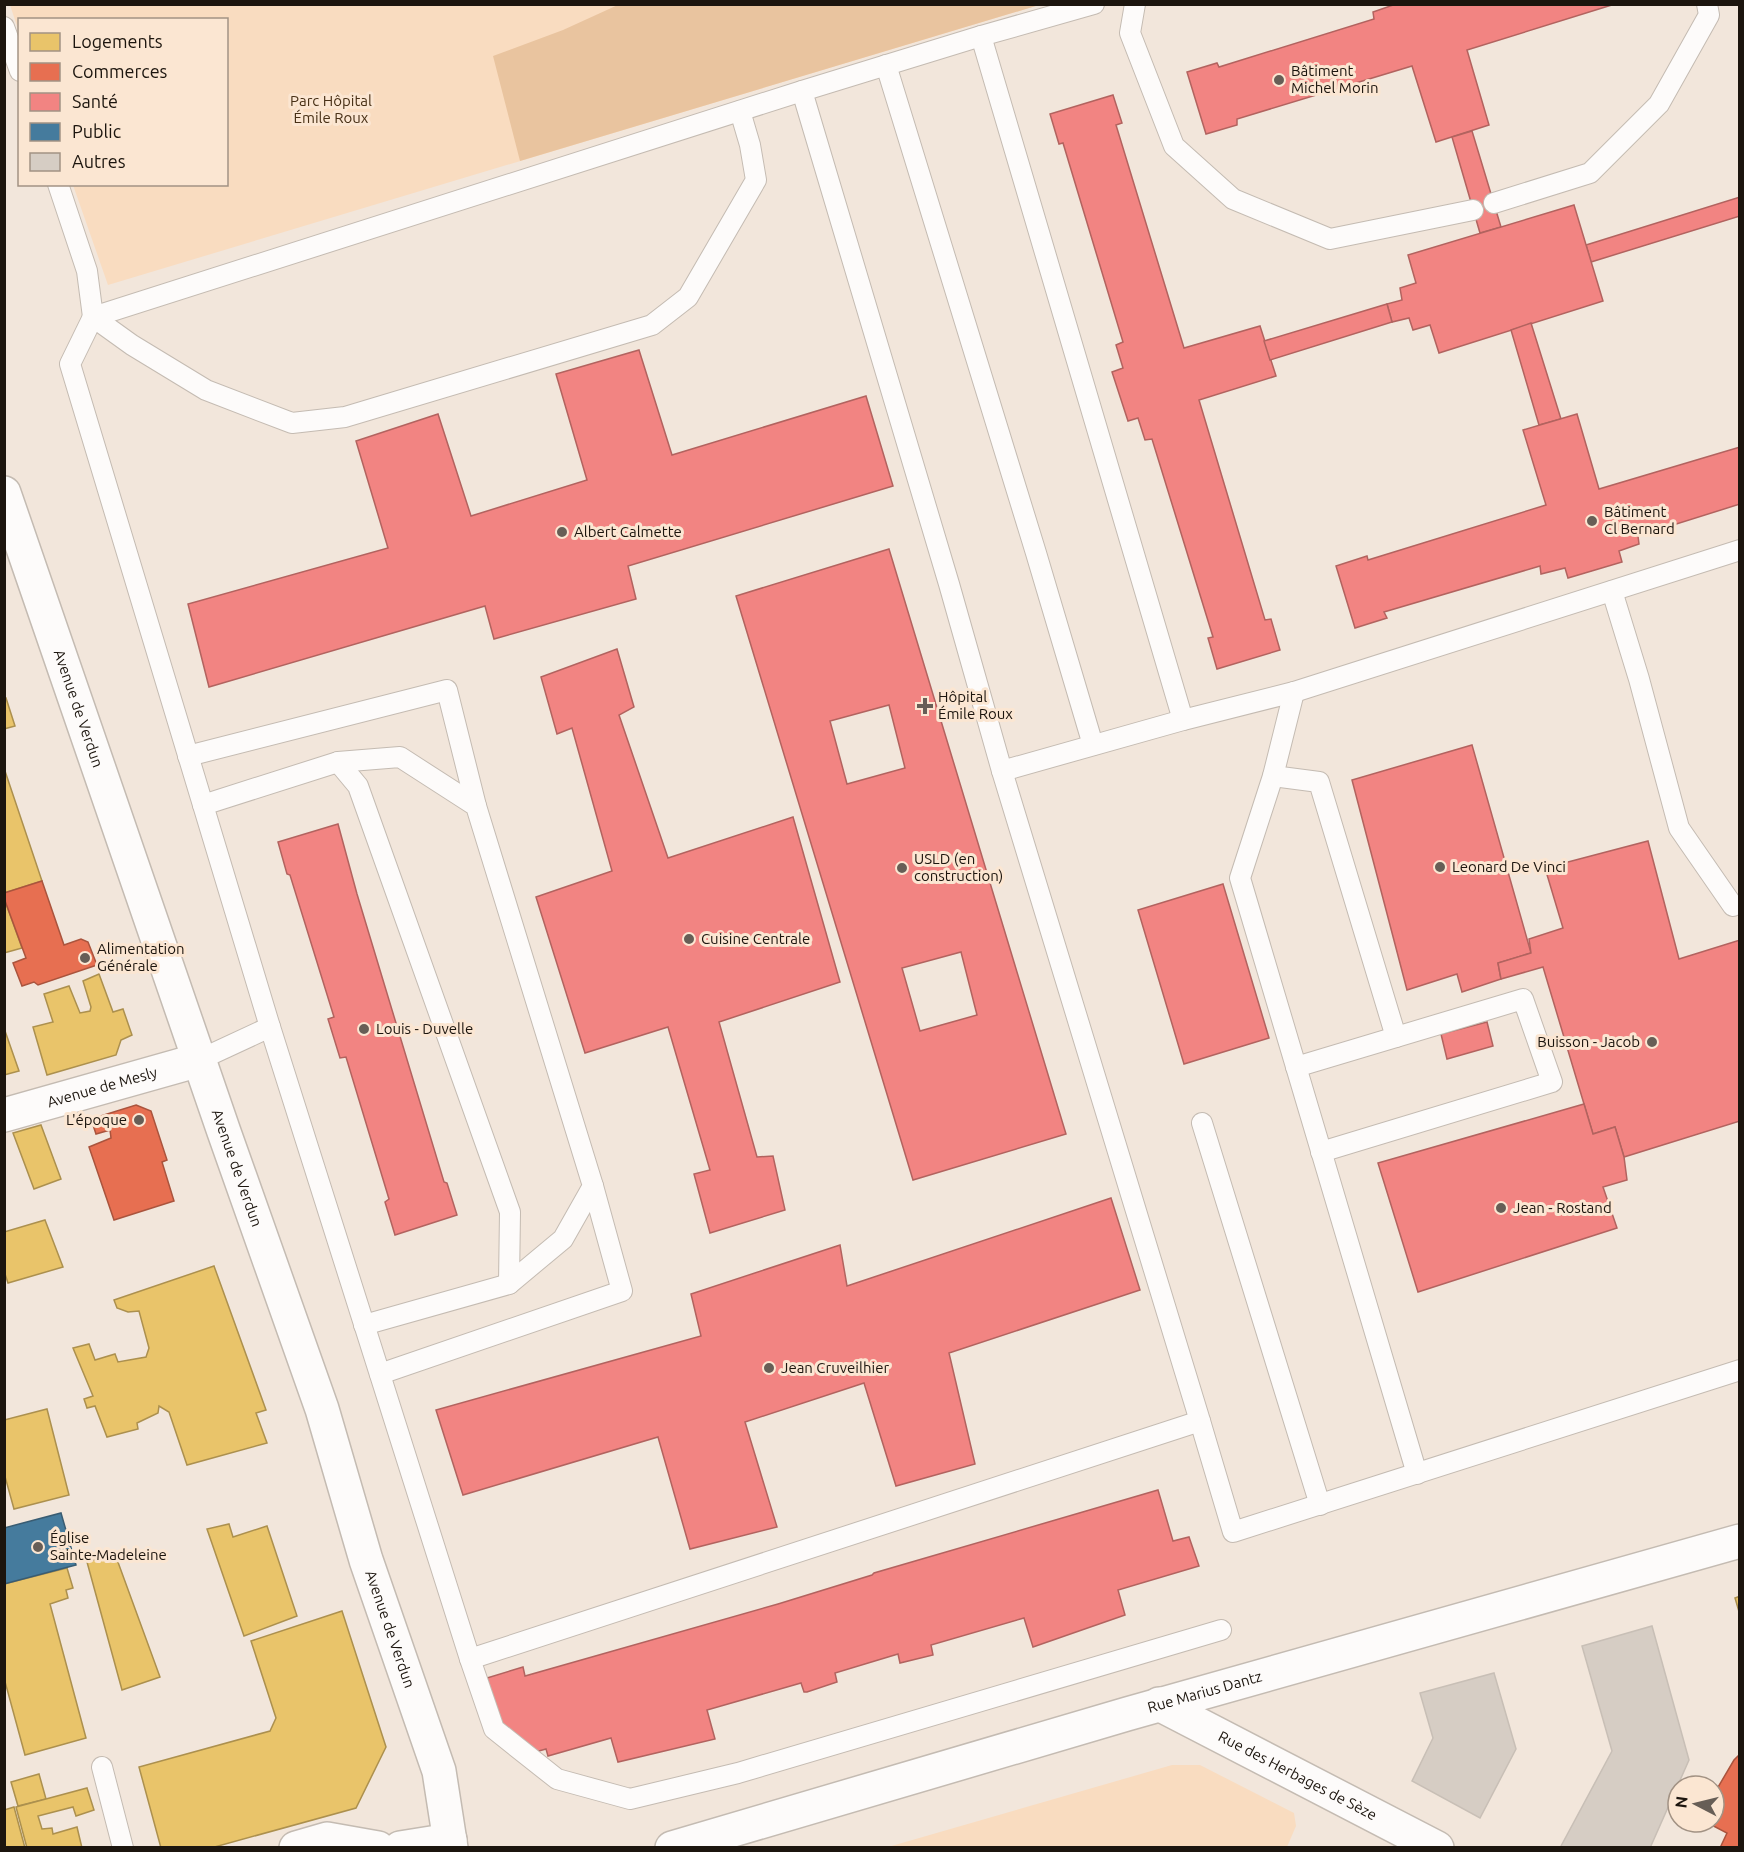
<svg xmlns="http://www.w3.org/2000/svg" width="1744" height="1852" font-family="Ubuntu,sans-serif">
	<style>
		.green { fill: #f9dcc0 }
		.forest { fill: #e9c49f }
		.homes { fill: #e9c46a; stroke: #ac904e; stroke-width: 1.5 }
		.shops { fill: #e76f51; stroke: #aa543d; stroke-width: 1.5 }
		.health { fill: #f28482; stroke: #b2635f; stroke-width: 1.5; fill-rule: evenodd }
		.public { fill: #457b9d; stroke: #395c72; stroke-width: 1.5 }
		.building { fill: #d6cdc4; stroke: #c8bfb6; stroke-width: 1.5 }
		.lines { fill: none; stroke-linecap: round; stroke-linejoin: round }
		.service-casing { stroke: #c4bbb2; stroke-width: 22 }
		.minor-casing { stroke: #c4bbb2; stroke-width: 36 }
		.tertiary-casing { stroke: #c4bbb2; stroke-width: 36 }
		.service { stroke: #fdfbfa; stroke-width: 20 }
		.minor { stroke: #fdfbfa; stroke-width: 33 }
		.tertiary { stroke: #fdfbfa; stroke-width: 33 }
		.poi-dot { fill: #675e56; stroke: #fbe6d2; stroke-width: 2 }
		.labels { text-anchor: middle; stroke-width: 6; stroke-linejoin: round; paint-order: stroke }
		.poi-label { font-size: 15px; fill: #1c150e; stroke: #fbe6d2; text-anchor: start }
		.park-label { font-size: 15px; fill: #483016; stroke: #fbe6d2 }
		.street-label { font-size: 15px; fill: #1c150e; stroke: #fbe6d2 }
	</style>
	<rect width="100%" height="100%" fill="#f2e6db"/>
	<g class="green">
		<path d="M10,5H1039L108,285L73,185L226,184V20H20L19,32Z"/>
		<path d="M1172,1765H1200L1294,1813L1296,1826L1287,1847H888Z"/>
	</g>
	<path class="forest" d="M620,4H1039V5L520,161L493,56L563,30Z"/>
	<g class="homes">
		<path d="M6,698L15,726L4,729V699Z"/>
		<path d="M4,768L42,881L4,893Z"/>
		<path d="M4,898L22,948L4,953Z"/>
		<path d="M99,974L113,1012L123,1009L132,1035L121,1040L116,1055L47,1075L33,1027L53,1022L44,994L69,986L80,1013L90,1011L91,1007L83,981Z"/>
		<path d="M4,1028L19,1071L4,1075Z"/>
		<path d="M41,1125L61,1179L34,1189L13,1133Z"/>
		<path d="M45,1220L63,1267L8,1283L4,1271V1232Z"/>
		<path d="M214,1266L266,1410L256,1413L267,1443L187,1465L169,1412L159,1406L158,1413L137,1423L138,1429L107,1437L95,1406L87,1408L84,1399L93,1396L73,1348L89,1344L95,1360L115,1354L118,1362L146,1357L149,1348L139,1311L128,1312L117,1308L114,1300Z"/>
		<path d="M47,1409L69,1495L14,1509L4,1473V1420Z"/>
		<path d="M229,1524L233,1537L267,1526L297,1616L244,1636L207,1529Z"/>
		<path d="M115,1554L160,1677L122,1690L87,1562Z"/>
		<path d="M67,1568L73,1588L66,1590L68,1598L50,1604L86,1738L25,1755L4,1678V1584Z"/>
		<path d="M1740,1596V1615L1735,1598Z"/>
		<path d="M342,1611L386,1747L356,1808L211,1848H161L139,1767L270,1731L276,1718L251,1641Z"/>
		<path d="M39,1774L46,1799L18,1806L11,1782Z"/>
		<path d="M87,1788L94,1810L76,1816L73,1807L38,1816L42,1829L52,1828L53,1834L77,1827L82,1848H27L16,1807Z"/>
		<path d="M14,1807L25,1848H4V1810Z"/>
	</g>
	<g class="shops">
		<path d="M42,881L64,945L81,939L88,942L97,965L38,985L34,982L22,986L13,963L26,958L4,898V893Z"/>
		<path d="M136,1105L151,1111L167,1160L162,1162L174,1201L114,1220L89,1147L111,1138L110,1130L96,1134L91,1119Z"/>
		<path d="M1740,1754V1848H1720L1727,1833L1706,1822H1714V1794L1734,1760Z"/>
	</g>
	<g class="health">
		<path d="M1396,4H1615L1467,50L1489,125L1436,142L1412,66L1237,119V125L1206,134L1187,72L1217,63L1219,67L1374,19L1373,12Z"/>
		<path d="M1113,95L1122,123L1116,125L1184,348L1260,326L1276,376L1199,400L1265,620L1271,619L1280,650L1217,669L1208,638L1213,637L1152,439L1145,440L1138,418L1128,421L1112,372L1123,368L1116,345L1123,342L1063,143L1059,144L1050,114Z"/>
		<path d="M1472,131L1501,227L1480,233L1452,137Z"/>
		<path d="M1740,197V216L1591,262L1586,245Z"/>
		<path d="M1574,205L1603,301L1439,353L1430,325L1413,330L1409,318L1392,322L1387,304L1402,300L1400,288L1416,283L1408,255Z"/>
		<path d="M1387,304L1392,322L1270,360L1264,341Z"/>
		<path d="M1531,323L1561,419L1539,425L1511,330Z"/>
		<path d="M639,350L672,455L866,396L893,486L628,566L636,599L494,639L485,606L209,687L188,604L388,548L356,441L438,414L471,516L587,480L556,374Z"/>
		<path d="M1577,414L1599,489L1740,447V504L1638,536L1639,544L1619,551L1622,562L1568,578L1565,568L1541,574L1540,566L1384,612L1387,618L1355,628L1336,566L1367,556L1368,560L1546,505L1523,430Z"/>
		<path d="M889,549L1066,1134L913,1180L736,596ZM889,705L905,768L847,784L830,721ZM961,952L977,1015L920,1031L902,968Z"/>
		<path d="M617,649L634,707L619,715L668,858L793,817L840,982L719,1022L757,1157L773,1156L785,1210L710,1233L694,1174L710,1170L668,1027L585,1053L536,897L612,871L572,728L557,734L541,677Z"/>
		<path d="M1472,745L1531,953L1498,963L1501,979L1462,992L1457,974L1407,990L1352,780Z"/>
		<path d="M338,824L357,894L444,1182L447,1183L457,1215L395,1235L385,1202L389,1199L346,1057L340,1058L328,1019L334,1017L290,875L287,874L278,842Z"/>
		<path d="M1648,841L1679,959L1740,940V1121L1624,1157L1615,1127L1593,1134L1543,967L1501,979L1498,963L1531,953L1529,939L1563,928L1545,868Z"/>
		<path d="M1223,884L1269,1038L1184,1064L1138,910Z"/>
		<path d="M1487,1022L1493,1046L1447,1059L1441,1034Z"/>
		<path d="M1584,1104L1593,1134L1615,1127L1624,1157L1627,1180L1603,1187L1617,1228L1418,1292L1378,1163Z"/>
		<path d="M1111,1198L1140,1290L949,1353L975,1464L896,1486L864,1383L745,1422L777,1527L690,1549L658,1437L463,1495L436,1410L701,1336L691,1294L840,1245L847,1286Z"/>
		<path d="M1158,1490L1173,1541L1189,1537L1199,1566L1118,1590L1125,1615L1033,1647L1024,1618L931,1645L933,1655L900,1663L898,1654L835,1673L837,1682L807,1692H804L801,1683L707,1710L715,1739L618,1762L611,1738L548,1756L546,1749L532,1753L500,1723L487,1678L523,1667L525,1676L778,1604L872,1575L874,1573Z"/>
	</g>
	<path class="public" d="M61,1513L76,1565L4,1584V1528Z"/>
	<g class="building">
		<path d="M1652,1626L1689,1760L1650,1848H1560L1612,1751L1582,1646Z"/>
		<path d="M1494,1673L1516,1749L1480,1818L1412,1781L1433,1738L1420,1693Z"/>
	</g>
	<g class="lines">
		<defs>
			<g id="service">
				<path d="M1135,4L1130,33L1174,146L1233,199L1330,239L1473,210"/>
				<path d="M4,27L20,71"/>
				<path d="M981,36L1183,720"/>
				<path d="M886,65L1036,553L1093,745"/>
				<path d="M802,91L949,584L1002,771L1200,1421L1233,1532L1740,1370"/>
				<path d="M740,111L750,145L756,180L688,297L652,325L345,417L292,423L206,390L132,345L93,317L70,364L270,1027L470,1659L494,1729L557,1779L630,1799L738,1773L1221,1630"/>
				<path d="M58,184L87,271L93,317L802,91L981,36L1094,4"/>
				<path d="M1494,203L1590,173L1659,104L1709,15L1707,4"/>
				<path d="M1612,591L1639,679L1679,828L1733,906"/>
				<path d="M1294,692L1273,776L1240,878L1417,1474"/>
				<path d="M188,756L447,690L476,806"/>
				<path d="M338,762L358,786L510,1212L509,1284"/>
				<path d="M1002,771L1183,720L1294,692L1740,550"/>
				<path d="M1273,776L1319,782L1396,1037"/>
				<path d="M203,805L338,762L400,757L476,806L593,1186L563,1239L509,1284L364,1325"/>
				<path d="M199,1060L270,1027"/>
				<path d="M1296,1067L1523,999L1552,1082L1321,1152"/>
				<path d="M1202,1123L1320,1505"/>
				<path d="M380,1374L622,1291L593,1186"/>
				<path d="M470,1659L1200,1421"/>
				<path d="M102,1767L123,1848"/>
			</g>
			<g id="minor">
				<path id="s1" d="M4,1115L199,1060"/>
				<path id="s2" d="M1159,1704L1437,1848"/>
				<path d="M296,1848L327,1839L378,1848"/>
				<path d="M400,1848L450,1840"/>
				<path id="s3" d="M672,1848L1127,1714L1740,1541"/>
			</g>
			<g id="tertiary">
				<path id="s4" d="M4,493L224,1132L322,1409L366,1560L439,1771L451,1848"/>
			</g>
		</defs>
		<use href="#service" class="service-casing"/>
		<use href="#minor" class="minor-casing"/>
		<use href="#tertiary" class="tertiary-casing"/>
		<use href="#service" class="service"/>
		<use href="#minor" class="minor"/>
		<use href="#tertiary" class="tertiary"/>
	</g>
	<g class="poi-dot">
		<circle cx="1279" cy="80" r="6"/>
		<circle cx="1592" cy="521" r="6"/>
		<circle cx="562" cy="532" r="6"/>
		<path d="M922 697h6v6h6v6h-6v6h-6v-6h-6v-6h6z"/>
		<circle cx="1440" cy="867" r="6"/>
		<circle cx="902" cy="868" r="6"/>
		<circle cx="689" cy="939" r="6"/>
		<circle cx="85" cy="958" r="6"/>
		<circle cx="364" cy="1029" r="6"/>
		<circle cx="1652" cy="1042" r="6"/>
		<circle cx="139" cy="1120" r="6"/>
		<circle cx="1501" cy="1208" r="6"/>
		<circle cx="769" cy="1368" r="6"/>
		<circle cx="38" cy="1547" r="6"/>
	</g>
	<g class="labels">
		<g class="poi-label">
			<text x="1291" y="76">Bâtiment<tspan x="1291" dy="17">Michel Morin</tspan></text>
			<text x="1604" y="517">Bâtiment<tspan x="1604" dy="17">Cl Bernard</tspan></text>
			<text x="574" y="537">Albert Calmette</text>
			<text x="938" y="702">Hôpital<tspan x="938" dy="17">Émile Roux</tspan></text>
			<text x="914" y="864">USLD (en<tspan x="914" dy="17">construction)</tspan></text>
			<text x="1452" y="872">Leonard De Vinci</text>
			<text x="701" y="944">Cuisine Centrale</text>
			<text x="97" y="954">Alimentation<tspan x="97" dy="17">Générale</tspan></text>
			<text x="376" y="1034">Louis - Duvelle</text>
			<text x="1640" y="1047" text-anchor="end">Buisson - Jacob</text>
			<text x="127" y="1125" text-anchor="end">L'époque</text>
			<text x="1513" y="1213">Jean - Rostand</text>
			<text x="781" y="1373">Jean Cruveilhier</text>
			<text x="50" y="1543">Église<tspan x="50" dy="17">Sainte-Madeleine</tspan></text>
		</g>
		<g class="park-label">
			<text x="331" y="106">Parc Hôpital<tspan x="331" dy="17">Émile Roux</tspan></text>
		</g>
		<g class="street-label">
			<text dy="5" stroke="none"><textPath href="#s4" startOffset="228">Avenue de Verdun</textPath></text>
			<text dy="5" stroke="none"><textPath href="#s1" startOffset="102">Avenue de Mesly</textPath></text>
			<text dy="5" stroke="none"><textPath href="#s4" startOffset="714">Avenue de Verdun</textPath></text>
			<text dy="5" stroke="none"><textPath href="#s4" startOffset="1200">Avenue de Verdun</textPath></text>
			<text dy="5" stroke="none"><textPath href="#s3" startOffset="555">Rue Marius Dantz</textPath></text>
			<text dy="5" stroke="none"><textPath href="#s2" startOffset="156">Rue des Herbages de Sèze</textPath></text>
		</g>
	</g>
	<rect width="1744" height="1852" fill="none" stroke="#1c150e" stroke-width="12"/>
	<rect x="18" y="18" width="210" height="168" fill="#fbe6d2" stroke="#a29284" stroke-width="1.5"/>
	<rect x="30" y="33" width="30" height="18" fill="#e9c46a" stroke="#a29284" stroke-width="1.5"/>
	<text x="72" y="48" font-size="18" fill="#1c150e">Logements</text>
	<rect x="30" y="63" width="30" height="18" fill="#e76f51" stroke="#a29284" stroke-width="1.5"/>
	<text x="72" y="78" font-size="18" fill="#1c150e">Commerces</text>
	<rect x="30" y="93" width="30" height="18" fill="#f28482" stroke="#a29284" stroke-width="1.5"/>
	<text x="72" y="108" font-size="18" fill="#1c150e">Santé</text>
	<rect x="30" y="123" width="30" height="18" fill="#457b9d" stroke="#a29284" stroke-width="1.5"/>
	<text x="72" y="138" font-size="18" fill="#1c150e">Public</text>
	<rect x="30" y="153" width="30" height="18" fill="#d6cdc4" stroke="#a29284" stroke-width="1.5"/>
	<text x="72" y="168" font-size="18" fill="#1c150e">Autres</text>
	<g transform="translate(1696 1804) rotate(277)"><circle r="28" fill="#fbe6d2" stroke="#a29284" stroke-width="1.5"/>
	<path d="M0-4.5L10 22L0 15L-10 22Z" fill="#675e56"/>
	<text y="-9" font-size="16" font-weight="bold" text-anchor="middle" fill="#1c150e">N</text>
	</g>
</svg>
